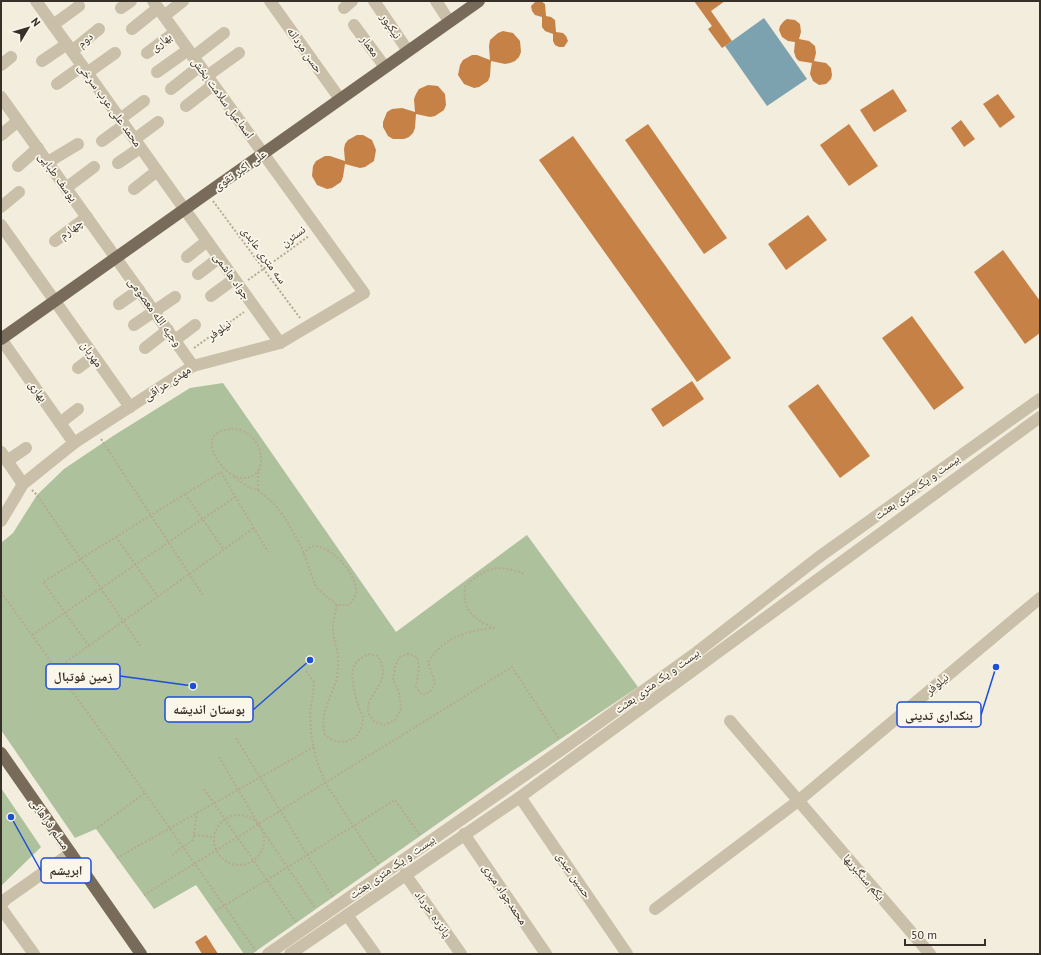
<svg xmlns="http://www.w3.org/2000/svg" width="1041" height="955" font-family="'PT Sans','Noto Naskh Arabic',sans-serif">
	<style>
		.green { fill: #adc19c }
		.water { fill: #7ca2af }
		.building { fill: #c68147 }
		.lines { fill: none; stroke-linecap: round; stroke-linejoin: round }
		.path { stroke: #b6aa93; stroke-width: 2; stroke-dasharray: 2 2; stroke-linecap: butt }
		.minor { stroke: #cabfa8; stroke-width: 12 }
		.major { stroke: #796b5a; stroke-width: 12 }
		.labels { text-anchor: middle; stroke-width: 3.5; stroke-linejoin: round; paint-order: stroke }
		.street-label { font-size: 12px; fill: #373029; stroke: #faf6e9 }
		.leader { fill: none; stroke: #1d4ed8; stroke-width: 1.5 }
		.callout-dot { fill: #1d4ed8; stroke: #faf6e9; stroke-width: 1.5 }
		.callout { fill: #faf6e9; stroke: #1d4ed8; stroke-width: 1.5 }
		.callout-label { font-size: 13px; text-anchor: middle; font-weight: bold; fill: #373029 }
	</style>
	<rect width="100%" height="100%" fill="#f2eddd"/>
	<g class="green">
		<path d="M223,383L396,632L527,535L638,687L507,775L252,954H244L196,885L154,909L96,829L75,838L1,730V543L13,533L37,495L64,469L113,436L190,388Z"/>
		<path d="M1,788L41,847L1,886Z"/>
	</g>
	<path class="water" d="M764,18L807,79L767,106L725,46Z"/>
	<g class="building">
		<path d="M536,1H541L545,4L546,16L551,17L555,20L556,32L563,33L566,36L568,41L564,47H559L555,45L553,41V34L545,31L542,27V17L535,15L532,11L531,6Z"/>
		<path d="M694,1H725L711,11L732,41L722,48L708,29L712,26Z"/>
		<path d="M787,19L795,20L800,24L801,32L799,39L809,41L815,46L816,53L814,61L826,63L831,68L832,75L831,79L826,84L819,85L813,81L810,74L812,63L799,61L796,58L794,52L795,42L788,41L782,37L779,30L780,26L784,21Z"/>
		<path d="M503,31L513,33L520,41L521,52L519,57L515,61L510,63L505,64L491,61L490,76L488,81L479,87L474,88L464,84L458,75L460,65L463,60L472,55H477L490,60L489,46L490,40L498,33Z"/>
		<path d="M428,85L438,86L445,94L446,105L444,110L435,116L430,117L416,114L415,128L413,133L409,137L404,139H393L388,136L383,127V122L387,112L392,109L402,108L415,112L414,99L416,94L419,89Z"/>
		<path d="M893,89L907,111L874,132L860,110Z"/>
		<path d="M998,94L1015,117L1000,128L983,104Z"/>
		<path d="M961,120L975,139L964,147L951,128Z"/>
		<path d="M648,124L727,238L704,254L625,140Z"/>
		<path d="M849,124L878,166L849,186L820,145Z"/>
		<path d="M357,135H363L372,140L376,150L374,161L365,167L360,168L345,164L343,177L341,182L332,188L327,189L317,185L312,176L313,166L316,161L325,156H330L345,161L344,149L345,144L348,140Z"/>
		<path d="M573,136L731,358L697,382L539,160Z"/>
		<path d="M808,215L827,240L786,270L768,244Z"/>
		<path d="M1003,250L1040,301V333L1025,344L974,272Z"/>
		<path d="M912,316L964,388L934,410L882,338Z"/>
		<path d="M692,381L704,399L663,427L651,409Z"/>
		<path d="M818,384L870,456L840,478L788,406Z"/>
		<path d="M206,935L218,954H202L195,942Z"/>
	</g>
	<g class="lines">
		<g class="path">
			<path d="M213,201L300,318"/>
			<path d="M248,280L309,236"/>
			<path d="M194,348L244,312"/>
			<path d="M101,439L203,595"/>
			<path d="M234,477L250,488L258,490L274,504L285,518L301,546L316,587L327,597L337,605H349C351,602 355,598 356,594C359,577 332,545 313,546C309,547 306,551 303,554"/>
			<path d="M32,490L37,495L141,647"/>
			<path d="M258,490C258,485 258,480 258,475C259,470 261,465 261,460C261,444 249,429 233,429C227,429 218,431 214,436C204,450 231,487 252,476C255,475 258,471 260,468"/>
			<path d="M185,494L224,550"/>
			<path d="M116,537L158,597"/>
			<path d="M1,592L145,793L96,829"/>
			<path d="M337,605L333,623V633L338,655V666L337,679L325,710L323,722L325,735C333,741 338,743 348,741C358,738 363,727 363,717C362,713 359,709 358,705C355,696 351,678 353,669C355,661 362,658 368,654L378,656C395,685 362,694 369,714C370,716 373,719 374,722L384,725L395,720L401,710L399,692L393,680L395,667L399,657L408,654L417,657L419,667L416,687L422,695L430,692L435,683L428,662C444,637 466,631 494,628C474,619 462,611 465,587C485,566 499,564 525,574"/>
			<path d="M32,635L235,497"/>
			<path d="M89,646L43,582L221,472L268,552"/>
			<path d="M56,669L254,528"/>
			<path d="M306,671L314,682L313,695L310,711L311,733L316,759L326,784L378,864"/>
			<path d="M236,738L333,897"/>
			<path d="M219,757L259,825L315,908"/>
			<path d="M204,789L296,922"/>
			<path d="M145,793L256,951"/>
			<circle cx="239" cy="840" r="25"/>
			<path d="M194,835L214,837"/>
			<path d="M172,855L193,840L197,813"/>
			<path d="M117,858L314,747"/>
			<path d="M144,895L512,667L559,739"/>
			<path d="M215,911L267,880L395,800L420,835"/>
		</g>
		<g class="minor">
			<path d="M36,1L280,343"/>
			<path d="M270,1L340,99"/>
			<path d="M374,1L408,51"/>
			<path d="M436,1L449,21"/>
			<path d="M121,8L131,1"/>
			<path d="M344,8L352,1"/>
			<path d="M164,16L183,1"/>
			<path d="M53,25L79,6"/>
			<path d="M354,25L385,67"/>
			<path d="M132,29L158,8"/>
			<path d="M72,51L99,29"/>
			<path d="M147,53L175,32"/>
			<path d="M193,57L224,33"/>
			<path d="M42,61L67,44"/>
			<path d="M1,65L11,57"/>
			<path d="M157,72L188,50"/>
			<path d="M87,73L115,53"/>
			<path d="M207,76L239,53"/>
			<path d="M57,84L82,66"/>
			<path d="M171,89L200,66"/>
			<path d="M1,97L193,366"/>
			<path d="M186,106L213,85"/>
			<path d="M120,119L144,101"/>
			<path d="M1,135L18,121"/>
			<path d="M135,139L158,122"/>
			<path d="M102,141L124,125"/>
			<path d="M48,162L78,144"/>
			<path d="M118,163L140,148"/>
			<path d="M18,166L38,148"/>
			<path d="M66,188L94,167"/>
			<path d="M134,189L157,171"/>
			<path d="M1,207L19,192"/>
			<path d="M1,225L130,407"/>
			<path d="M55,241L87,217"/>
			<path d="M187,257L207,241"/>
			<path d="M198,274L219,258"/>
			<path d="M211,296L234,279"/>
			<path d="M119,304L139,290"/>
			<path d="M134,325L175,297"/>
			<path d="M1,339L74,443"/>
			<path d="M175,340L195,325"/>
			<path d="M145,348L168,330"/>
			<path d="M78,368L94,356"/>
			<path d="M60,423L78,409"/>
			<path d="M1,452L23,484"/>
			<path d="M7,461L26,448"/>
			<path d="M1,521L23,484L74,443L193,366L280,343L364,293L153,1"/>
			<path d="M730,721L930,954"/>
			<path d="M520,797L627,954"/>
			<path d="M464,834L546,954"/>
			<path d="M405,874L461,954"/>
			<path d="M1,905L6,899L71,853"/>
			<path d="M1,908L34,954"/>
			<path d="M655,909L798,801L1040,598"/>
			<path d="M347,915L375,954"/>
			<path d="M268,954L564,748L697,652L819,557L1040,399"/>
			<path d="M290,954L520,797L1040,417"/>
		</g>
		<g class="major">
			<path d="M1,339L479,1"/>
			<path d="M1,753L141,954"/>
		</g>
	</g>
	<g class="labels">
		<g class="street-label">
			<text transform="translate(391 26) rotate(56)" y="4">نیکپور</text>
			<text transform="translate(85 40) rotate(-39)" y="4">دوم</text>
			<text transform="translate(161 42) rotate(-37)" y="4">بهاری</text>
			<text transform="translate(370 46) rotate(54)" y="4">معمار</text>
			<text transform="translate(305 50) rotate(55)" y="4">حسن مردانه</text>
			<text transform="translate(223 98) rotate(54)" y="4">اسماعیل سلامت بخش</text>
			<text transform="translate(110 105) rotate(54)" y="4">محمد علی عرب سرخی</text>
			<text transform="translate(240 170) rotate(-35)" y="4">علی اکبر تقوی</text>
			<text transform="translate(58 177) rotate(54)" y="4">یوسف طبایی</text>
			<text transform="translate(71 229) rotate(-37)" y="4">چهارم</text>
			<text transform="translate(293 236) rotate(-36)" y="4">نسترن</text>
			<text transform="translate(264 255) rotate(54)" y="4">سه متری عابدی</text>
			<text transform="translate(232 276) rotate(55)" y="4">جواد هاشمی</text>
			<text transform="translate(155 312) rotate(54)" y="4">وجیه الله معصومی</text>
			<text transform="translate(219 330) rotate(-36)" y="4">نیلوفر</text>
			<text transform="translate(92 354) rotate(55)" y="4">مهربان</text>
			<text transform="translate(167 383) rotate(-33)" y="4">مهدی عراقی</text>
			<text transform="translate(38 391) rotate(55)" y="4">بهاری</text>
			<text transform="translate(917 487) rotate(-36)" y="4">بیست و یک متری بعثت</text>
			<text transform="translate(657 681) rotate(-36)" y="4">بیست و یک متری بعثت</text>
			<text transform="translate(937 684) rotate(-40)" y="4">نیلوفر</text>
			<text transform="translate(50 824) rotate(55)" y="4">مسلم فراهانی</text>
			<text transform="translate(392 867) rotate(-35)" y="4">بیست و یک متری بعثت</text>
			<text transform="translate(574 875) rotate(56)" y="4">حسین عبدی</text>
			<text transform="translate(864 877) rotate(49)" y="4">یکم سنگبریها</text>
			<text transform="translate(505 894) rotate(56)" y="4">محمدجواد میری</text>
			<text transform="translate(433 914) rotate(55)" y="4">پانزده خرداد</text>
		</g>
	</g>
	<path class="leader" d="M193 686L120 676M310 660L253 710M996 667L981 715M11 817L41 871"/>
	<g class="callout-dot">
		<circle cx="193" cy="686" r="4"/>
		<circle cx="310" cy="660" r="4"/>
		<circle cx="996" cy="667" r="4"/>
		<circle cx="11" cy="817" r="4"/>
	</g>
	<g class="callout">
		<rect x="46" y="664" width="74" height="25" rx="4"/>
		<rect x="165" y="697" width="88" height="25" rx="4"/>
		<rect x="897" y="702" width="84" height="25" rx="4"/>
		<rect x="41" y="858" width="50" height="25" rx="4"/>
	</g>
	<g class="callout-label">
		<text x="83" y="681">زمین فوتبال</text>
		<text x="209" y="714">بوستان اندیشه</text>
		<text x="939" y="720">بنکداری تدینی</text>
		<text x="66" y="875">ابریشم</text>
	</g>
	<rect width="1041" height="955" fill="none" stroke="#373029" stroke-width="4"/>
	<g transform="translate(28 28) rotate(52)" stroke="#faf6e9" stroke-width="3" paint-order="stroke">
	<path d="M0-3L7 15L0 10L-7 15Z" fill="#373029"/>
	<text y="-6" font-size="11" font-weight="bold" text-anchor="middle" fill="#373029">N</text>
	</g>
	<path d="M905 939v6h80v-6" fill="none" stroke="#373029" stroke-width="2"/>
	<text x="911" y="939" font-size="12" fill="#373029" stroke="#faf6e9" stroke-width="3" paint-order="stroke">50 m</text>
</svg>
